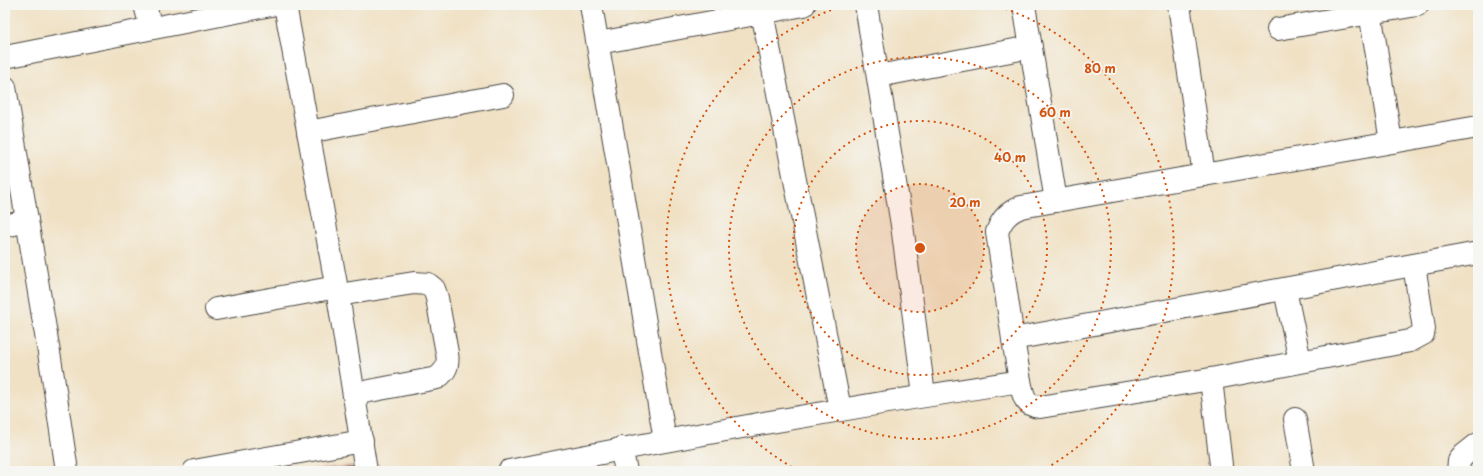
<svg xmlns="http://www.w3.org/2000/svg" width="1483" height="476" font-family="'Playpen Sans',sans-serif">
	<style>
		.building { fill: url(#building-cross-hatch) }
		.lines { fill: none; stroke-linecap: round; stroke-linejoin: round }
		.street-casing { stroke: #494642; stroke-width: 24 }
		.street { stroke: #fff; stroke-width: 22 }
		.ring { fill: none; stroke: #d5540f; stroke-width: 2; stroke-dasharray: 2 4 }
		.centre { fill: #d5540f; stroke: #f6f6f2; stroke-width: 2 }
		.ring-label { font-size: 12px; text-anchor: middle; font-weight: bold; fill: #d5540f; stroke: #f6f6f2; stroke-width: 3.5; stroke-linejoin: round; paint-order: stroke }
	</style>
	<defs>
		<pattern id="building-cross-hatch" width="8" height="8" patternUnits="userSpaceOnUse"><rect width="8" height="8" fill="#d0a38f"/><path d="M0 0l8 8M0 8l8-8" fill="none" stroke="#a98575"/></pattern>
	</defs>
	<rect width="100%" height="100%" fill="#f6f6f2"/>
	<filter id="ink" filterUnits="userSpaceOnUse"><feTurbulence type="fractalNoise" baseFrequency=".025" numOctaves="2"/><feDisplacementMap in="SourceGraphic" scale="8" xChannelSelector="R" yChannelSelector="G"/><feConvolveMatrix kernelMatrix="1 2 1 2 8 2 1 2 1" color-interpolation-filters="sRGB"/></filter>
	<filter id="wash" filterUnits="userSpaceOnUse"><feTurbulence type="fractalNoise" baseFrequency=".012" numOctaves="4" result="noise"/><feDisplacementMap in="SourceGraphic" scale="16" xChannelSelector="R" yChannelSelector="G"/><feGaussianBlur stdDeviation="0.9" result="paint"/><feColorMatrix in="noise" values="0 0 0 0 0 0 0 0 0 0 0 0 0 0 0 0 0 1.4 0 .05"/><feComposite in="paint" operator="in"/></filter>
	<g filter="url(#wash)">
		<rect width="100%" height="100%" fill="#f0e1c4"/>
		<g id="blocks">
			<path class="building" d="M353,465L354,471H313L312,469Z"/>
		</g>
	</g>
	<g filter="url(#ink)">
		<use href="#blocks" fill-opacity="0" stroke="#494642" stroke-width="1"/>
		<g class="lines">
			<defs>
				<g id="street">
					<path d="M145,5L151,28"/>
					<path d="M285,5L338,295L366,471"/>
					<path d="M591,5L665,440"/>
					<path d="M866,5L902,225L924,395"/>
					<path d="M1024,5L1056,201"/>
					<path d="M1179,5L1204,175"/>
					<path d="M762,12L840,409"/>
					<path d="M1370,12L1391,142"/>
					<path d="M1278,29L1417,5"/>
					<path d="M598,43L804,5"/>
					<path d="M5,57L271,5"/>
					<path d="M878,76L1031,47"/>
					<path d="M5,87L53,377L67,471"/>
					<path d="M308,132L503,95"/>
					<path d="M5,226L27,221"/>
					<path d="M1285,290L1300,361"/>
					<path d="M338,295L414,283L428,284L434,289L437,298L447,353C449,365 446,371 437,378L354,394"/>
					<path d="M216,309L337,287"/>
					<path d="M1013,339L997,232C1002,219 1008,212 1021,207L1478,127"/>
					<path d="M1211,379L1221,465"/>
					<path d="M1020,381C1023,394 1024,406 1040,407L1211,379L1410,341L1423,334L1424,329L1414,265"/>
					<path d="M1295,419L1304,471"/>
					<path d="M621,448L626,471"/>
					<path d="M194,471L362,441"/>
					<path d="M509,471C679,437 849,407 1020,381L1013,339L1478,253"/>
					<path d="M1458,471L1459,461L1464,455L1478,444"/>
				</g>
			</defs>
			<use href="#street" class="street-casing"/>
			<use href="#street" class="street"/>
		</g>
	</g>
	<circle cx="920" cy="248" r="64" fill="#d5540f" fill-opacity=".12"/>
	<g class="ring">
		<circle cx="920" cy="248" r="64"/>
		<circle cx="920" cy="248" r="127"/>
		<circle cx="920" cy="248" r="191"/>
		<path d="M797 470A254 254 0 0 1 846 5M994 5A254 254 0 0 1 1043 470"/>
	</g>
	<circle cx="920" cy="248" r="6" class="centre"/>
	<g class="ring-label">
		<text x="1100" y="73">80 m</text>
		<text x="1055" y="117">60 m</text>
		<text x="1010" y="162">40 m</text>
		<text x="965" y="207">20 m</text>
	</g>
	<rect width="1483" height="476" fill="none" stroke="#f6f6f2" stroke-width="20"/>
</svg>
